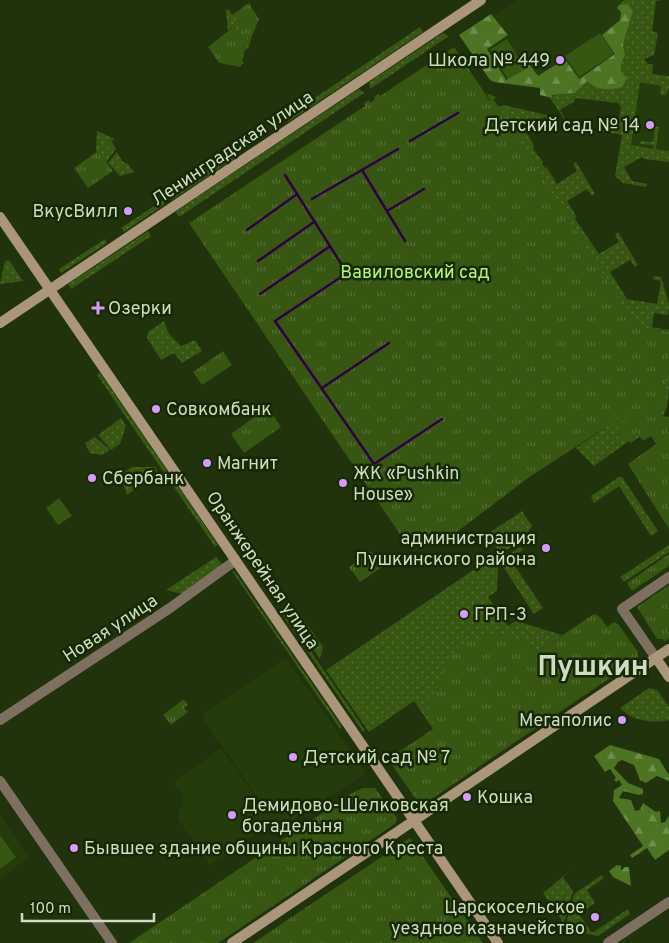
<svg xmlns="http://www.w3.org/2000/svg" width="669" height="943" font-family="Overpass,sans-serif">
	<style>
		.built { fill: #243c0c }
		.grass { fill: url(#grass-dots) }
		.forest { fill: url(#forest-firs) }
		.park { fill: url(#park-tufts) }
		.pitch { fill: #365612 }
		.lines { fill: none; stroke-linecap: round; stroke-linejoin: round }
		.stream { stroke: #2e0043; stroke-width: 2.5 }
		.street { stroke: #7e7060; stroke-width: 10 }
		.secondary { stroke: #ac967b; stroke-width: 10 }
		.poi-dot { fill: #d69bfa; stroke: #162902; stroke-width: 2 }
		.labels { text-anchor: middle; stroke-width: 5; stroke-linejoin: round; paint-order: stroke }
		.poi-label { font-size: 18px; fill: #cedcc5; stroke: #162902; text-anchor: start }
		.street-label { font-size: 18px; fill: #cedcc5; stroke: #162902 }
		.park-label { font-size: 18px; fill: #b1f671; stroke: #162902 }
		.town-label { font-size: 28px; font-weight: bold; fill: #cedcc5; stroke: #162902 }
	</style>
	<defs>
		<pattern id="grass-dots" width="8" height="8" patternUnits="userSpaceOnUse" patternTransform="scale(1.25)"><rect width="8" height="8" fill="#365612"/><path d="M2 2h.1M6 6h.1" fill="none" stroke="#526e33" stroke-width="1.8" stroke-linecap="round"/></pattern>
		<pattern id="forest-firs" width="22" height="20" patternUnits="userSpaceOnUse" patternTransform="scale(1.25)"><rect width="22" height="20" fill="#4c7423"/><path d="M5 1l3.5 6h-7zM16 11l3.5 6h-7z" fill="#6d8e4c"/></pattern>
		<pattern id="park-tufts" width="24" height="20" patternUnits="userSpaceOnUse" patternTransform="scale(1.25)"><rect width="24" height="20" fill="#365612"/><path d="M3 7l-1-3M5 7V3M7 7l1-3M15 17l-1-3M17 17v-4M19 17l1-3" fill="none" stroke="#526e33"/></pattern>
	</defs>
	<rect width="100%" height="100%" fill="#20330c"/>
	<g class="built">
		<path d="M517,0H649L638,80L669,84V155L626,151L634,99L493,80L462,37Z"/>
		<path d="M286,658L366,773L279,829L201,715Z"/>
		<path d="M221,748L273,822L209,865L177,818L184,797L174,782Z"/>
		<path d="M0,814L30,857L0,878Z"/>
	</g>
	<g class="grass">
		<path d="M625,0H663L656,1L652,31L658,33L654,55L644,59L648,64H653L652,74L669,76V87L666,95H660L661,86L640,82L631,145L653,149V145L640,144V141L653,142L655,126L659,127L656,149L669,151V162L644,159L642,157L624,167L632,181L647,184L646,187L623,183L615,176L622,135L601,131L602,126L617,129L621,107L618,103L575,98V101L560,110L572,130L580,126L582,129L573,132L550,98L554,95L575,93L587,80L621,72V63L625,55L623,44L633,11L628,4L619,5Z"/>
		<path d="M228,9L250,40L254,29L248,49L232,27L228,31L226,10Z"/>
		<path d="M420,27L423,32L288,122L285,118Z"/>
		<path d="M443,33L449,36L370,89L369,82Z"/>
		<path d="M359,89L364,93L179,217L175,212Z"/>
		<path d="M486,93L496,97L493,100L498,107L504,105L547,115L553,124L550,125L545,117L525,130L534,146L533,149L543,162L542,163L544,167L547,168L557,184L577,171L573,164L576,162L595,194L592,196L587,189L567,201L576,216L575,219L599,254L619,242L615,234L618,232L638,265L635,267L630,260L610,272L627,299L657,304L661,281L653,279V276L661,277L669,304L668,315L654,313L652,327L669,330V332L636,327Z"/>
		<path d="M97,131L115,139L111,141L116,149L106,162L96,151Z"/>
		<path d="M236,151L239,155L172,200L169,195Z"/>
		<path d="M117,152L123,162L127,163L134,172L120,176L108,163Z"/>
		<path d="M163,200L165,204L124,232L121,228Z"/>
		<path d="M148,231L151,236L71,289L68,284Z"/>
		<path d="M105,239L107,243L61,273L59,269Z"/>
		<path d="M9,260L23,281L0,284L5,261Z"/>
		<path d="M164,321L169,334L181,346L195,340L202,351L182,363L174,353L161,360L147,338L148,332Z"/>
		<path d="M669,369C669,417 669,416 631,443L629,441L594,466L576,448L632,409L660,415Z"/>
		<path d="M100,373L218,545L215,547L97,375Z"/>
		<path d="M121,418L126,426L120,444L111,450L98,435Z"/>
		<path d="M95,437L110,450L102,455L90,453L85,443Z"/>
		<path d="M132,467H155L158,472L127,495L120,475Z"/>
		<path d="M619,477H622L658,531L651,536L619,486L594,503L591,496Z"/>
		<path d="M522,511L532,526L528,532L530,535L500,554L488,534Z"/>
		<path d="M669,545V552L624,582L620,577Z"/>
		<path d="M520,547L523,550L510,559L543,608L534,614L502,565L505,557Z"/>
		<path d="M254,556L260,557L280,586L273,590L251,558Z"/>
		<path d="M494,556L498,562L497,591L488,597L508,626L516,621L562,635L537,652L520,639L433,729L414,701L369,732L326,670Z"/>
		<path d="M216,557L223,565L183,594L166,590Z"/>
		<path d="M232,571L235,572L342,727L340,729Z"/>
		<path d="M296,609L323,647L320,659L289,613Z"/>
		<path d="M285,614L365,730L363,732L283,616Z"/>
		<path d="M649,688L657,690L669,707V720C653,724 632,721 620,708Z"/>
		<path d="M569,871L563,877L573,891L564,923L561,922V919L543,893C553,886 560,878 569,871Z"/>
		<path d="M602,875L604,878L587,890L595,903L579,914L592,933L628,909L630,914L598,936L574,931L566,924L574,894Z"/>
	</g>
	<g class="forest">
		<path d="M628,4L633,11L623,44L625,55L621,63V72L627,78L622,87C609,90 597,91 587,81L575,93L552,95V98L540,95V88L494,82L490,80L459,35L491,14L508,35L487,49L506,80L525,69L526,65L529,64L538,76L565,59L579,79L615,54L602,35L620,20L621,12L617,8L619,5Z"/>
		<path d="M610,745L659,759L669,775V781L657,776L646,783L640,780L634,765L622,760L618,762L614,768L628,783L643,789V794L639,795L623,791L619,798L631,800L635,811L640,810L643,803L656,812L660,811L661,823L665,822L669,816V850L655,860L647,848L632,858L630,855L643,846L613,801L614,790L622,785L619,780L616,782L614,779L616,778L610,769L605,772L594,756Z"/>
		<path d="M617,865L621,866V871L625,867H629L631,886L613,877L609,871Z"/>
	</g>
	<g class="park">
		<path d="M249,3L259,19L250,41L231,16Z"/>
		<path d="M233,27L248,49L245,50L242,61L244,62L240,67L219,63L208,47Z"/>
		<path d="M454,47L490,101L494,100L499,107L636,327L669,332V369L660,415L632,410L528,478L441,544L432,533L410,549L189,223L365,106L364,103L369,100L370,103L375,99L374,97L378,94L380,96Z"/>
		<path d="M98,151L113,171L88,188L74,168Z"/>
		<path d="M223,351L232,365L202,385L193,372Z"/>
		<path d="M268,407L281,427L244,453L231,434Z"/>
		<path d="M632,411L669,417V529L628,464L656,444L651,436L643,441L637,432L628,440L617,429Z"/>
		<path d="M371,551L382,567L360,582L349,567Z"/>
		<path d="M669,554V566L632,591L627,583Z"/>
		<path d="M669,585V638L664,642L663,639H657L637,607Z"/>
		<path d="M594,614L600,617L607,627L614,622L619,625L638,652V659L424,804L421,800L418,802L388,759L433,729L431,701L447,663L458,647L472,640L494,635L520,639L537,652Z"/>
		<path d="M184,699L188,705L184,708L188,712L171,725L163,715Z"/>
		<path d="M363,788H375L397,818L396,823L218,943H129L352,793Z"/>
		<path d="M410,838L483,943H253Z"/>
	</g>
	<g class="pitch">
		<path d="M600,33L614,54L579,77L565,56Z"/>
		<path d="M507,39L525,69L508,79L490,50Z"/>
		<path d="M59,498L72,516L58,525L46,508Z"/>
		<path d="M0,835L16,857L0,869Z"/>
	</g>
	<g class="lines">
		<g class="stream">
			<path d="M410,141L458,113"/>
			<path d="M362,170L405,241"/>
			<path d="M285,175L347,273L275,321L374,464L442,419"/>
			<path d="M312,199L398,149"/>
			<path d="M387,211L424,189"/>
			<path d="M247,230L297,194"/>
			<path d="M258,261L314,222"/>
			<path d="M260,294L329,247"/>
			<path d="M322,388L389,343"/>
		</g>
		<g class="street">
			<path d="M656,658L622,609L669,577"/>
			<path d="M0,720L170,608L236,560"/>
			<path d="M0,781L112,943"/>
			<path d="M608,943L669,902"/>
		</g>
		<g class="secondary">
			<path d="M0,217L498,943"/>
			<path d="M0,323L481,0"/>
			<path d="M656,658L669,677"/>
			<path d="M232,943L669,649"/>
		</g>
	</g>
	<g class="poi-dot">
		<circle cx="560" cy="60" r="5"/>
		<circle cx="650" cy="125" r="5"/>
		<circle cx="128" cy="211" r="5"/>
		<path d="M95.5 300.5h5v5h5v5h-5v5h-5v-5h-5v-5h5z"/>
		<circle cx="156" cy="409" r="5"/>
		<circle cx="207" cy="463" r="5"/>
		<circle cx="92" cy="478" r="5"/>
		<circle cx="343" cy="483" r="5"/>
		<circle cx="546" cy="548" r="5"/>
		<circle cx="464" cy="614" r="5"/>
		<circle cx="622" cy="720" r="5"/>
		<circle cx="293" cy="757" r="5"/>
		<circle cx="467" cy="797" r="5"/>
		<circle cx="232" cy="815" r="5"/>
		<circle cx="74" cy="848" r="5"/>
		<circle cx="595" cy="917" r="5"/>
	</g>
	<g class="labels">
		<g class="poi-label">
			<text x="550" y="66" text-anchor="end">Школа № 449</text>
			<text x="640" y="131" text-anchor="end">Детский сад № 14</text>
			<text x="118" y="217" text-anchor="end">ВкусВилл</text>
			<text x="108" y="314">Озерки</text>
			<text x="166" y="415">Совкомбанк</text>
			<text x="217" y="469">Магнит</text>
			<text x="353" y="479">ЖК «Pushkin<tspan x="353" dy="21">House»</tspan></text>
			<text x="102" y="484">Сбербанк</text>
			<text x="536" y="544" text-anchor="end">администрация<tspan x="536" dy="21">Пушкинского района</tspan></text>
			<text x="474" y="620">ГРП-3</text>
			<text x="612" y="726" text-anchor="end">Мегаполис</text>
			<text x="303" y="763">Детский сад № 7</text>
			<text x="477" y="803">Кошка</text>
			<text x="242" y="811">Демидово-Шелковская<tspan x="242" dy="21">богадельня</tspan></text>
			<text x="84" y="854">Бывшее здание общины Красного Креста</text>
			<text x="585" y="913" text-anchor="end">Царскосельское<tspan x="585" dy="21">уездное казначейство</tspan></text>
		</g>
		<g class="street-label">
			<text transform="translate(232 148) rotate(-34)" y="6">Ленинградская улица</text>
			<text transform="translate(263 570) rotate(56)" y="6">Оранжерейная улица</text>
			<text transform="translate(110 628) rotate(-33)" y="6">Новая улица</text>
		</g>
		<g class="park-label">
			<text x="415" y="278">Вавиловский сад</text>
		</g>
		<g class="town-label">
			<text x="593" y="675">Пушкин</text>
		</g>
	</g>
	<path d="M22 913v8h132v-8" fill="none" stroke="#cedcc5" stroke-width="2.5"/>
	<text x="30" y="913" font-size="15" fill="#cedcc5" stroke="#162902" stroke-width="4" paint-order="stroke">100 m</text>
</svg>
